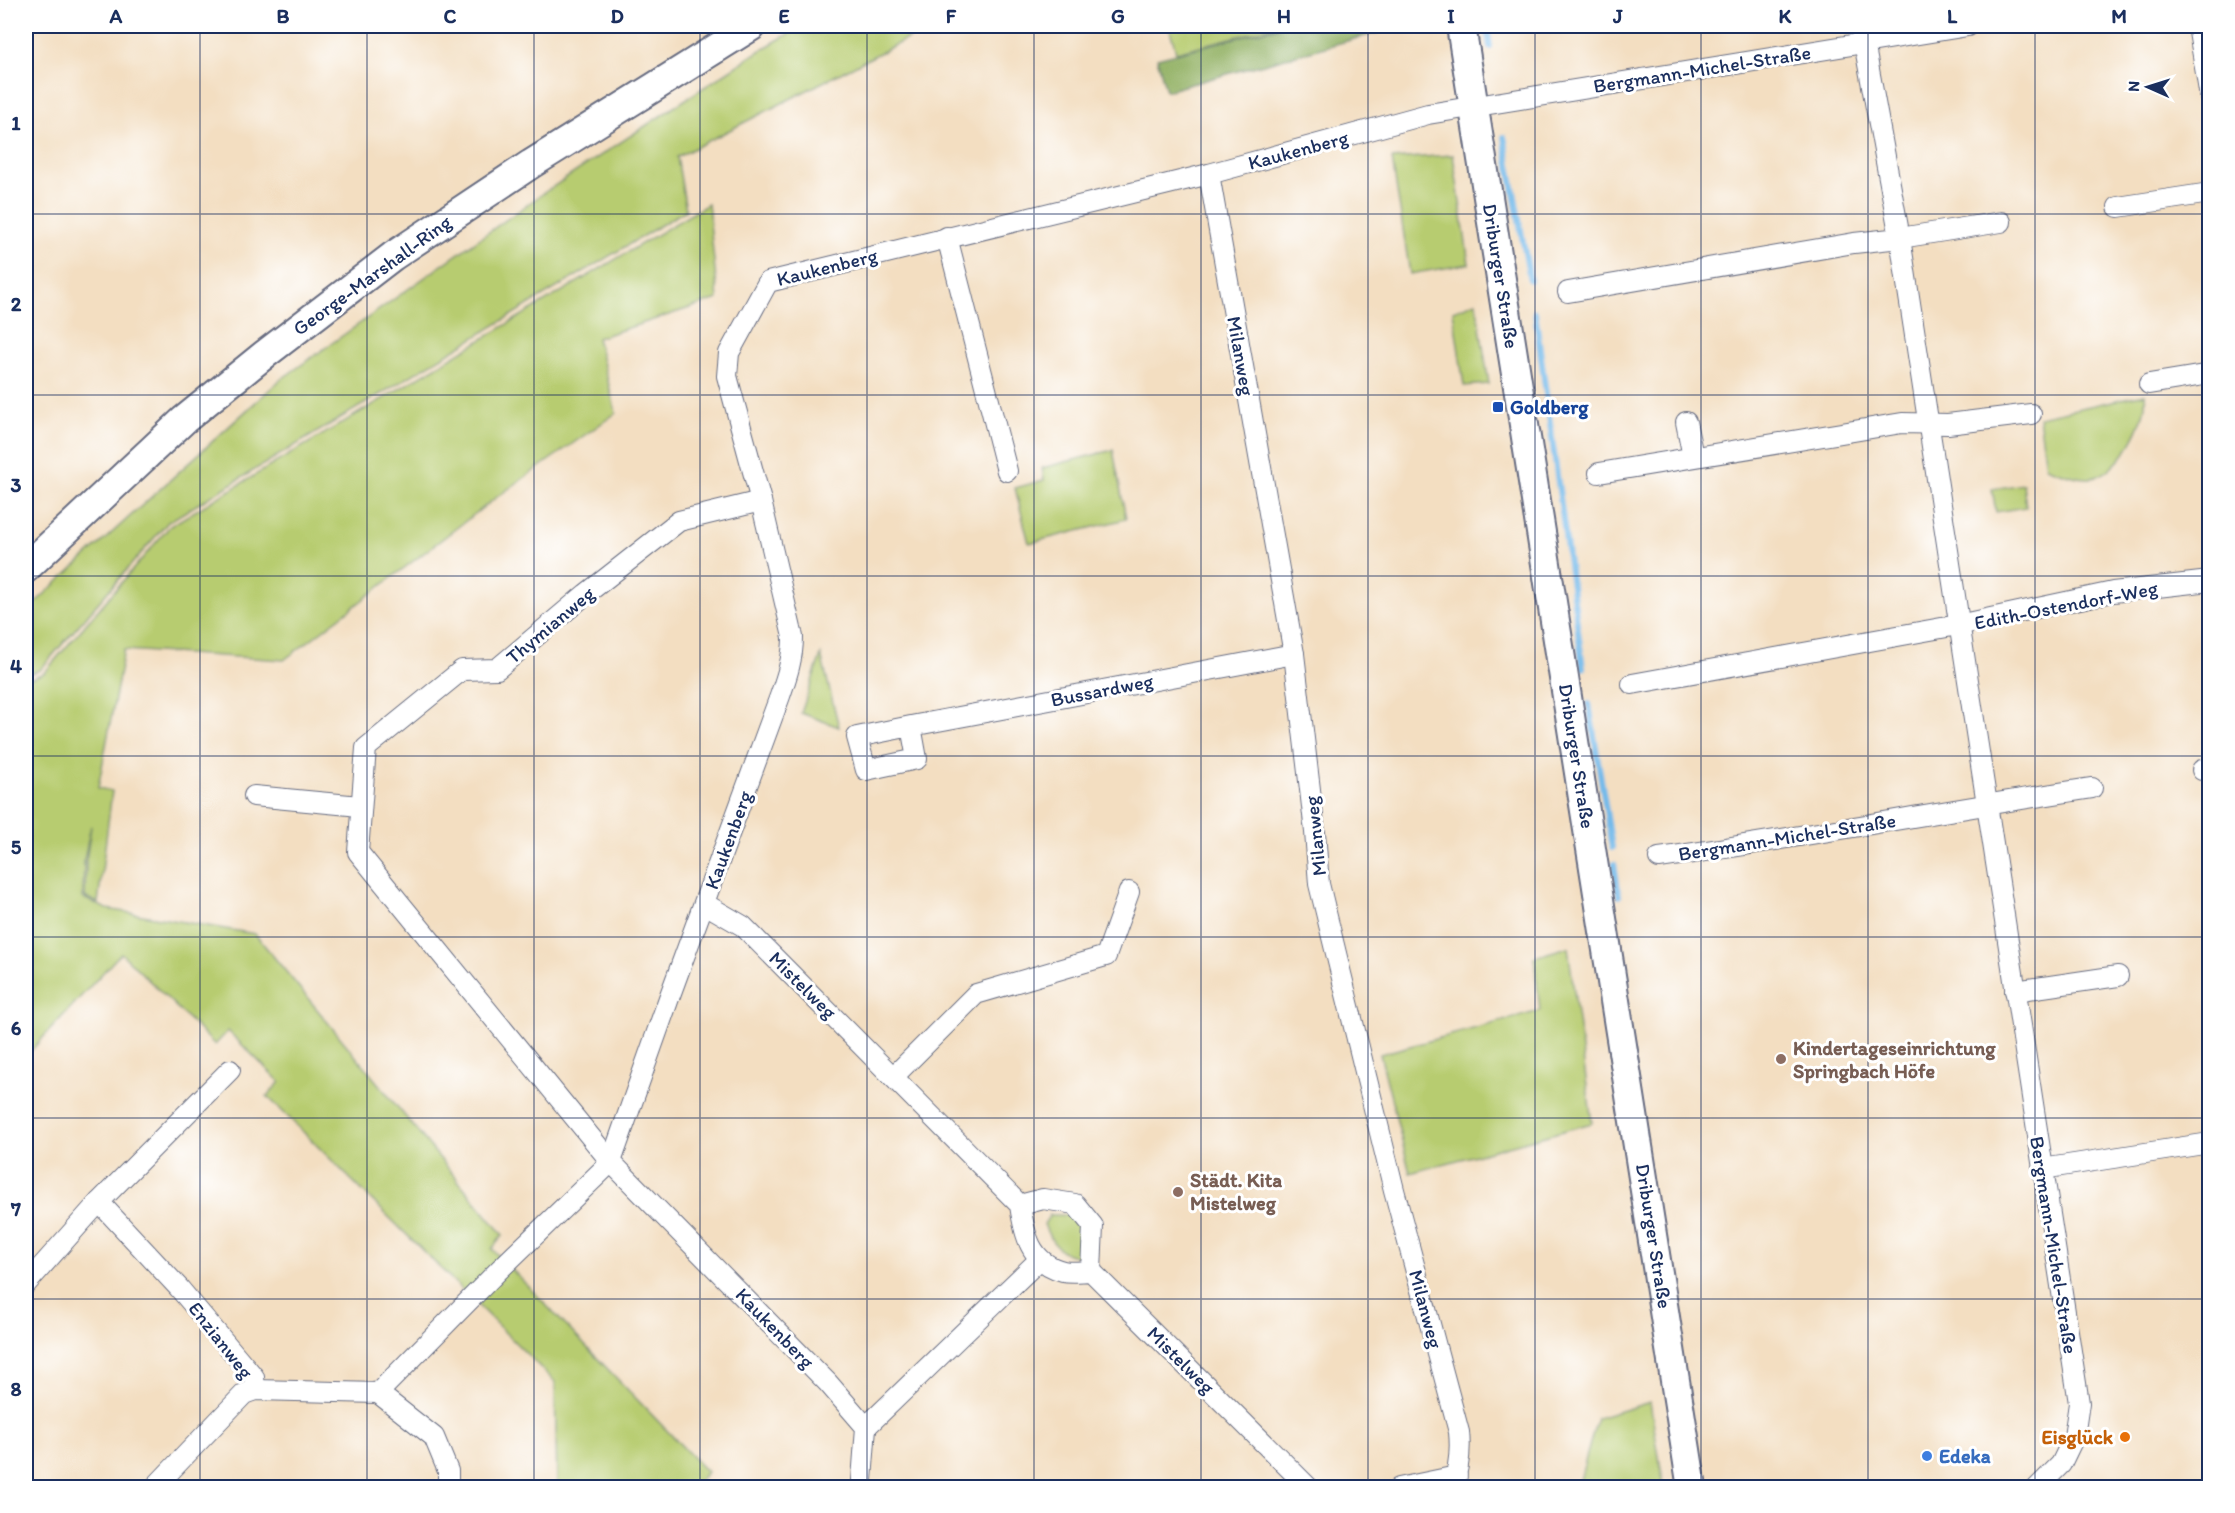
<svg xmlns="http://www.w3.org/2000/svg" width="2235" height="1513" font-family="Itim,sans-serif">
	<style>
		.green { fill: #b7cc70; stroke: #697e67; stroke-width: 1.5 }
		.forest { fill: #91b062; stroke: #567060; stroke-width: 1.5 }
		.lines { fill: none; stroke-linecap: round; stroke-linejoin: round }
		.stream { stroke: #73baea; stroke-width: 6 }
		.minor-casing { stroke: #676c81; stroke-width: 22 }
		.secondary-casing { stroke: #676c81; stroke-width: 32 }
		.minor { stroke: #fff; stroke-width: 20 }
		.secondary { stroke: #fff; stroke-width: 28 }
		.grid { fill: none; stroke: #1b2f5e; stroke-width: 1.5; stroke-opacity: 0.55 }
		.transit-dot { fill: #1a4fb4; stroke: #fff; stroke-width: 2 }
		.education-dot { fill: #8d6e63; stroke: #fff; stroke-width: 2 }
		.food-dot { fill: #e8710a; stroke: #fff; stroke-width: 2 }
		.shop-dot { fill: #3f7fe0; stroke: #fff; stroke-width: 2 }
		.labels { text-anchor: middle; stroke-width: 6; stroke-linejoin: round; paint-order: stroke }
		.street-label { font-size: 20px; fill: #1b2f5e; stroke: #fff }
		.transit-label { font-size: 20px; font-weight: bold; fill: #164399; stroke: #fff; text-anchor: start }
		.education-label { font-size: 20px; font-weight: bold; fill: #785e54; stroke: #fff; text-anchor: start }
		.food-label { font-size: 20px; font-weight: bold; fill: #c56008; stroke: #fff; text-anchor: end }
		.shop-label { font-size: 20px; font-weight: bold; fill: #366cbe; stroke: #fff; text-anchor: start }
		.neatline { fill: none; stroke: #1b2f5e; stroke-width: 2 }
		.grid-label { font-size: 20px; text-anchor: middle; font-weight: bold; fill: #1b2f5e }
	</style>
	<rect width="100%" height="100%" fill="#fff"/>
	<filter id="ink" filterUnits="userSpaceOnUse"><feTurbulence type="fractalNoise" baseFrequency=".0167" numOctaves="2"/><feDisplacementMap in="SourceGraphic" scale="12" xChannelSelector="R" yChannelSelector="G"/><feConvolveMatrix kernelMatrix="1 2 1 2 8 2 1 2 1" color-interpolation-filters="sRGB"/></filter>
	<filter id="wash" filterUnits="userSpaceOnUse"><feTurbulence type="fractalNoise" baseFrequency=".008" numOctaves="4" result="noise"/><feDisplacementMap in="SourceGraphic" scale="24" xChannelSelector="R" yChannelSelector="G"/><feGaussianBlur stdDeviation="1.35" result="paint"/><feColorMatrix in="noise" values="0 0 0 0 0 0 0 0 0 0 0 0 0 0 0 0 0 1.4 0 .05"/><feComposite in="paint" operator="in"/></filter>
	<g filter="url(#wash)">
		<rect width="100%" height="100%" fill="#f3dec1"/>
		<g class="green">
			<path d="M802,26H932L677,157L686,210L168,522L40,670L26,675V611L280,380L548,190L759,51Z"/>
			<path d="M1169,26H1278L1176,52Z"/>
			<path d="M1453,155L1469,264L1410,274L1392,159Z"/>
			<path d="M708,204L718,299L597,338L616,413L497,497L284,660L124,650L98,788L112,791L98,903L85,897L86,861L91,826L84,860L83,898L107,909L255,934L503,1235L492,1249L707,1472L693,1487H557L555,1382L267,1096L280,1082L228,1031L215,1045L121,953L26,1056V680L44,673L170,526Z"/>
			<path d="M1476,302L1489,384L1464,386L1453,311Z"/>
			<path d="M2145,394C2149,420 2119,475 2091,478C2075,479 2060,472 2046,467L2039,417Z"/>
			<path d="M1113,450L1126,519L1029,543L1015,488L1044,480L1042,468Z"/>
			<path d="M2023,484L2026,507L1996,512L1992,489Z"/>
			<path d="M821,655L839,727L801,713Z"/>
			<path d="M1568,947L1592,1123L1410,1173L1380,1054L1540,1011L1534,957Z"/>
			<path d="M1050,1215H1075L1086,1226L1082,1256C1063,1258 1050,1242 1044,1224Z"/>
			<path d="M1650,1402L1664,1487H1578L1597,1418Z"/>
		</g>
		<path class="forest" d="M1282,26H1401L1166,91L1157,58Z"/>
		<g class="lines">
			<g class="stream">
				<path d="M1487,26L1490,47"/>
				<path d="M1504,137L1530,280"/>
				<path d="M1535,312L1583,668"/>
				<path d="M1589,704L1612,848"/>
				<path d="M1614,864L1619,896"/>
			</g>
		</g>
	</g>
	<g filter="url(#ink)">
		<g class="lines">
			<defs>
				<g id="minor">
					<path d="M1861,26L1900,238L2079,1403L2074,1437L2061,1464L2037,1488"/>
					<path d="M2198,26L2210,97"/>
					<path d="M1209,174L1294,654L1315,832L1319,884L1394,1190L1459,1432C1461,1451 1459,1469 1452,1488"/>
					<path d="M2118,207L2210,193"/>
					<path d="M947,237L1007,471"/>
					<path d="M1568,292L1854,243L1900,238L2001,222"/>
					<path d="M2149,384L2210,374"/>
					<path d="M1686,422L1693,457"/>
					<path d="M1599,473L1902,423L1948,424L2031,414"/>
					<path d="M1632,684L1958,625L2113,592L2210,581"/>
					<path d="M911,726L917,759L866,770L857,737L911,726L1294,654"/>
					<path d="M2202,770L2210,769"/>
					<path d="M254,796L360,806"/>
					<path d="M1659,858C1804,837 1947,810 2092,788"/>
					<path d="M705,904L743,926L1020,1205C1024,1233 1030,1263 1063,1271C1072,1273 1083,1271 1091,1271L1309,1488"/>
					<path d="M2015,991L2118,976"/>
					<path d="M894,1076L976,994L1106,956L1129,892"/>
					<path d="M2042,1169L2210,1143"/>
					<path d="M99,1202L179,1288L254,1377L255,1390"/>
					<path d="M1020,1205L1043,1199L1075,1204L1093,1226L1091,1271"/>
					<path d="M26,1284L99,1202L230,1070"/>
					<path d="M378,1393L499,1270L611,1162L358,852L366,748L462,670L497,669L586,594L679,521L761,501"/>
					<path d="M866,1427L1039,1260"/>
					<path d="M154,1488L244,1394L255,1390L378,1393L434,1437L448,1471V1488"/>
					<path d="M863,1488L862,1480L866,1427L828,1383L611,1162L669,998L780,696C787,676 793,658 793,637L761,501L727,376L729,353L768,282L1209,174L1428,114L1968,26"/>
					<path d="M1399,1488L1457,1476"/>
				</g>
				<g id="secondary">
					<path d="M1461,26L1692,1488"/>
					<path d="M26,568L184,420L264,355L393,256L531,164L752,26"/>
				</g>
			</defs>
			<use href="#minor" class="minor-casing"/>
			<use href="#secondary" class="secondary-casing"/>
			<use href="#minor" class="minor"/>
			<use href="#secondary" class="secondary"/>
		</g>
	</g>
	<path class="grid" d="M200,26V1488M367,26V1488M534,26V1488M700,26V1488M867,26V1488M1034,26V1488M1201,26V1488M1368,26V1488M1535,26V1488M1701,26V1488M1868,26V1488M2035,26V1488M26,214H2210M26,395H2210M26,576H2210M26,756H2210M26,937H2210M26,1118H2210M26,1299H2210"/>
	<rect class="transit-dot" x="1492" y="401" width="12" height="12" rx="3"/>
	<g class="education-dot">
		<circle cx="1781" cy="1059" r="6"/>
		<circle cx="1178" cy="1192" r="6"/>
	</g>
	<circle class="food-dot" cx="2125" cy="1437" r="6"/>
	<circle class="shop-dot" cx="1927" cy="1456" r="6"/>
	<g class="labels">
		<g class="street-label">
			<text transform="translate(1702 69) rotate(-9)" y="7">Bergmann-Michel-Straße</text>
			<text transform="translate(1298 150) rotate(-15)" y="7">Kaukenberg</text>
			<text transform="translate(827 267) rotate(-14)" y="7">Kaukenberg</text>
			<text transform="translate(372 275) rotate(-36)" y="7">George-Marshall-Ring</text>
			<text transform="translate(1501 276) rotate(81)" y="7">Driburger Straße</text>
			<text transform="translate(1241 356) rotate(80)" y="7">Milanweg</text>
			<text transform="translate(2066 605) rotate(-11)" y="7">Edith-Ostendorf-Weg</text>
			<text transform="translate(550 625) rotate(-40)" y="7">Thymianweg</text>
			<text transform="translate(1102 690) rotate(-11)" y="7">Bussardweg</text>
			<text transform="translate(1577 756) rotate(81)" y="7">Driburger Straße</text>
			<text transform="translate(1315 836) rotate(-96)" y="7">Milanweg</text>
			<text transform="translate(1787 837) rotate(-9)" y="7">Bergmann-Michel-Straße</text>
			<text transform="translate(728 840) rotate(-70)" y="7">Kaukenberg</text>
			<text transform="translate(803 985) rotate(45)" y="7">Mistelweg</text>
			<text transform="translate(1654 1236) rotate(81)" y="7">Driburger Straße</text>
			<text transform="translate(2054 1245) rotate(81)" y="7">Bergmann-Michel-Straße</text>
			<text transform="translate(1426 1309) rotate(75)" y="7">Milanweg</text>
			<text transform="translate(775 1328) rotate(46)" y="7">Kaukenberg</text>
			<text transform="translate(221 1340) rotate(52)" y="7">Enzianweg</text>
			<text transform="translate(1181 1360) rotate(45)" y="7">Mistelweg</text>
		</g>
		<g class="transit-label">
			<text x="1510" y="414">Goldberg</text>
		</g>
		<g class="education-label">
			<text x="1793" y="1055">Kindertageseinrichtung<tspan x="1793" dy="23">Springbach Höfe</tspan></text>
			<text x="1190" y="1187">Städt. Kita<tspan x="1190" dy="23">Mistelweg</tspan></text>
		</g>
		<g class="food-label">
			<text x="2113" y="1444">Eisglück</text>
		</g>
		<g class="shop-label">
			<text x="1939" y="1463">Edeka</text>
		</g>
	</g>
	<rect width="2235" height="1513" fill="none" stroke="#fff" stroke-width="66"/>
	<g transform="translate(2148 87) rotate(273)" stroke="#ffffff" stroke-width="4.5" paint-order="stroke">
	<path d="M0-4.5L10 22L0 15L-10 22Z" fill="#1b2f5e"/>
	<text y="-9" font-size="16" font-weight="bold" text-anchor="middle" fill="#1b2f5e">N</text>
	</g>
	<rect x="33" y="33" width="2169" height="1447" class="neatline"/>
	<g class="grid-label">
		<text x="116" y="23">A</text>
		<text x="283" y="23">B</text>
		<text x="450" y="23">C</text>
		<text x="617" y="23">D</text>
		<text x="784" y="23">E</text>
		<text x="951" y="23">F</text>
		<text x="1118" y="23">G</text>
		<text x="1284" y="23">H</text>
		<text x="1451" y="23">I</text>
		<text x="1618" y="23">J</text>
		<text x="1785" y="23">K</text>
		<text x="1952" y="23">L</text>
		<text x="2119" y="23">M</text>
		<text x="16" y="130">1</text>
		<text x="16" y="311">2</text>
		<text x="16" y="492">3</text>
		<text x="16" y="673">4</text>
		<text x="16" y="854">5</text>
		<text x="16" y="1035">6</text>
		<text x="16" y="1216">7</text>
		<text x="16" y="1396">8</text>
	</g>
</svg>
